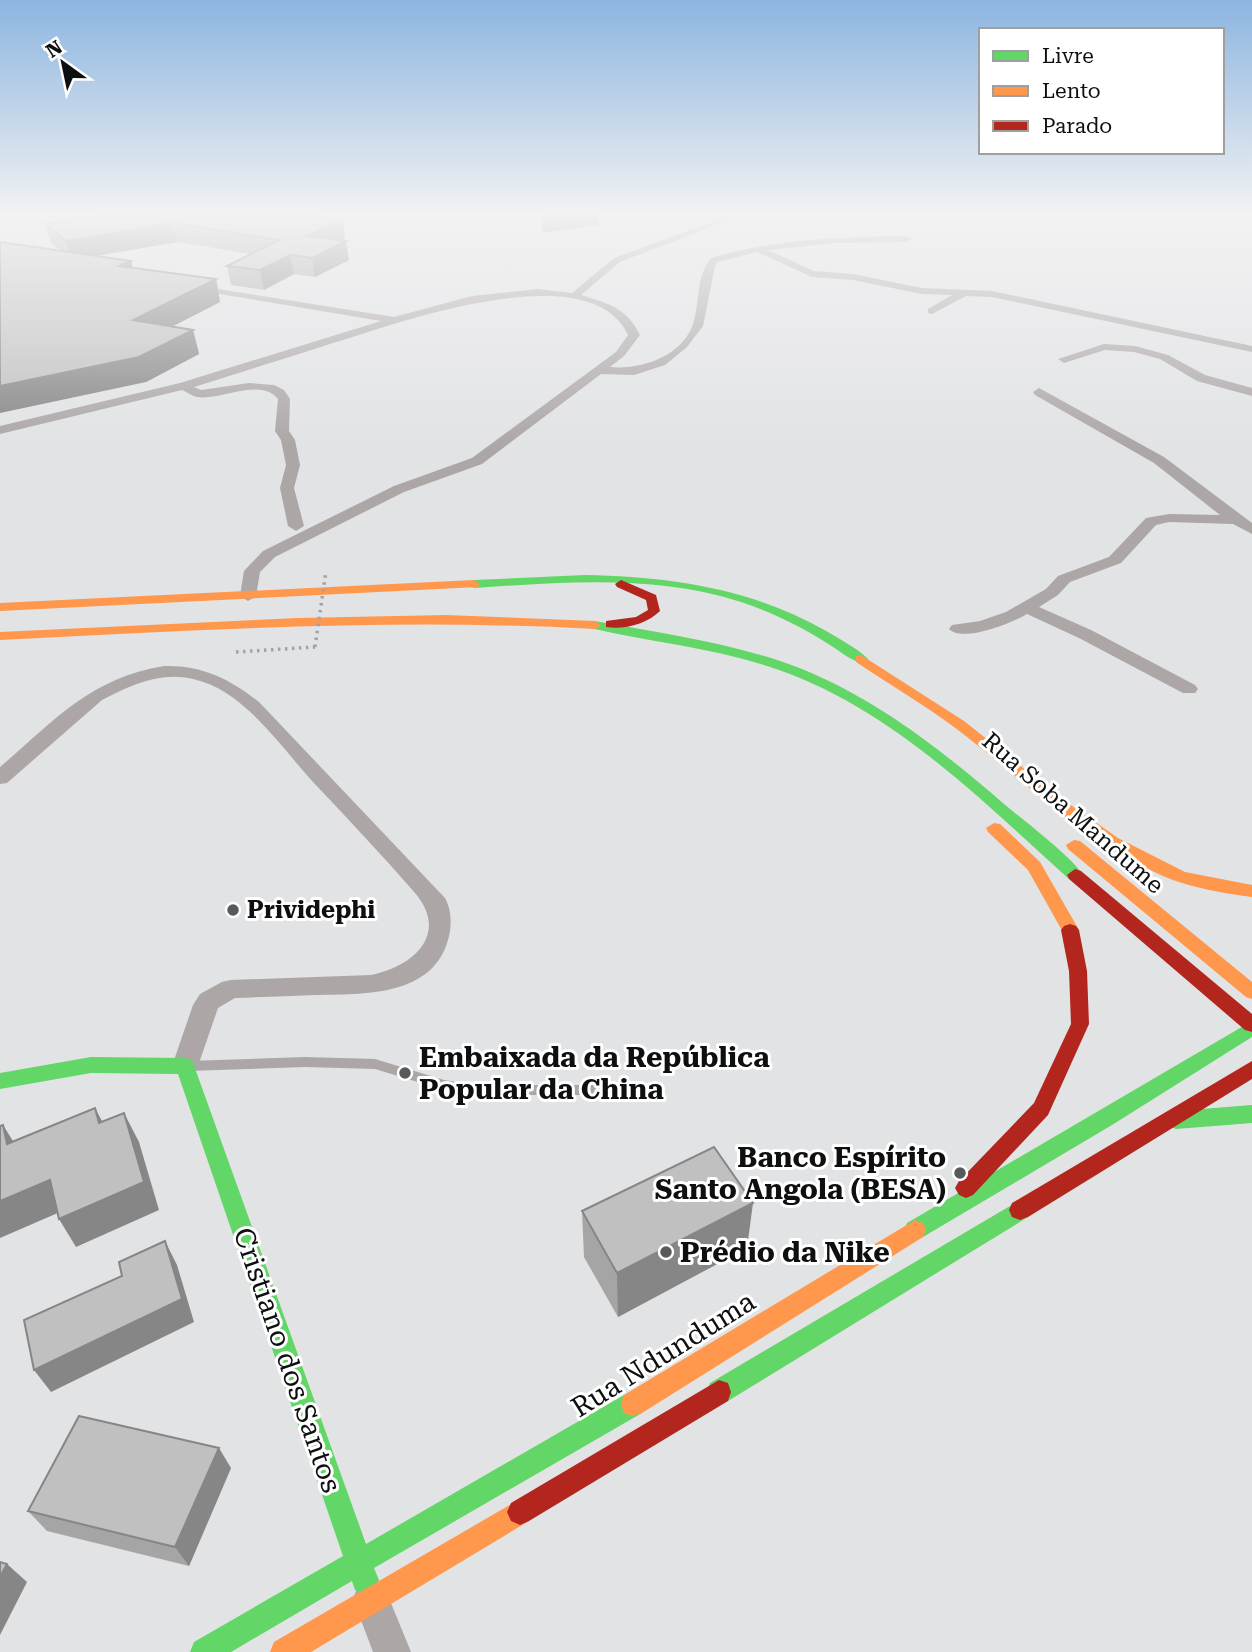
<svg xmlns="http://www.w3.org/2000/svg" width="1252" height="1652" font-family="'Roboto Serif',serif">
	<style>
		.lines { fill: none; stroke-linecap: round; stroke-linejoin: round }
		.path { stroke: #a5a2a3; stroke-width: 3.5; stroke-dasharray: 2.5 4.5; stroke-linecap: butt }
		.lane { fill: #aca6a7; fill-rule: evenodd }
		.street { fill: #aca6a7; fill-rule: evenodd }
		.fast { fill: #63d668; fill-rule: evenodd }
		.slow { fill: #ff974d; fill-rule: evenodd }
		.jam { fill: #b3261e; fill-rule: evenodd }
		.path-bridge { stroke: #a5a2a3; stroke-width: 3.5; stroke-dasharray: 2.5 4.5; stroke-linecap: butt }
		.wall { fill: #a5a5a6 }
		.shaded-wall { fill: #868687 }
		.building { fill: #c0c0c1; stroke: #868687; stroke-width: 2 }
		.poi-dot { fill: #58595b; stroke: #fff; stroke-width: 2.5 }
		.labels { text-anchor: middle; stroke-width: 6; stroke-linejoin: round; paint-order: stroke }
		.street-label { font-size: 24px; fill: #0e0f10; stroke: #fff }
		.poi-label { font-size: 24px; font-weight: bold; fill: #0e0f10; stroke: #fff; text-anchor: start }
		.near-poi-label { font-size: 28px; font-weight: bold; fill: #0e0f10; stroke: #fff; text-anchor: start }
		.near-street-label { font-size: 28px; fill: #0e0f10; stroke: #fff }
	</style>
	<rect width="100%" height="100%" fill="#e2e3e5"/>
	<g class="lines">
		<path class="path" d="M236,652L315,647"/>
		<path class="lane" d="M305,1057L375,1059L444,1080L481,1085H616L621,1086L623,1090L621,1094L616,1095H481L444,1090L375,1069L305,1067L188,1071L183,1070L182,1066L183,1062L188,1061Z"/>
		<g class="street">
			<path d="M731,215L738,217L620,262L581,295C609,304 626,307 640,335L624,356L610,367C642,370 684,356 694,321C700,299 696,277 711,258C775,239 840,237 907,236L912,239L907,242L834,243L768,250L814,271L853,274L922,288L992,291L1252,346V352L992,297L966,296L932,314L928,313V309L952,295L922,294L853,280L812,277L757,252L717,262L715,266L703,326L687,347L665,365L634,375L601,374L482,464L404,492L275,557L260,572L256,596L248,601L240,596L244,571L263,551L394,486L472,458L616,352L628,335C591,252 395,324 333,343C287,358 241,372 194,387L201,390L249,383L274,385L284,390L290,399L289,431L295,440L300,465L294,488L304,526L296,531L288,526L280,488L286,465L281,440L275,431L278,399C260,377 220,401 197,397C192,396 187,392 182,390L0,434V426L180,383L381,321L190,289L186,288V284L394,317L472,296L538,289L572,293L614,258Z"/>
			<path d="M1104,344L1135,346L1168,355L1205,375L1252,388V396L1197,381L1160,359L1134,352L1105,350L1064,363L1058,359Z"/>
			<path d="M1039,388L1164,457L1252,523V534L1233,524L1169,522L1156,525L1121,563L1070,582L1058,595L1039,607L1091,630L1195,685L1198,689L1195,693H1183L1079,638L1027,614C1012,623 963,643 949,629L952,625L980,621L1006,612L1046,589L1058,576L1109,557L1146,518L1169,514L1220,515L1154,463L1035,395L1033,392Z"/>
			<path d="M164,666C202,665 230,679 259,702L445,898C452,910 452,927 448,940C432,997 363,994 315,995C289,996 262,997 235,998L218,1008L198,1066L194,1073L185,1077L176,1073L172,1066L193,1005L200,994L222,982L231,980L371,975C413,967 450,934 415,893C382,855 348,819 313,782C280,746 244,690 193,679C161,671 130,685 102,700L7,783L0,784V767C54,721 90,678 164,666Z"/>
			<path d="M371,1581L384,1586L411,1652H373L353,1599L358,1586Z"/>
		</g>
		<g class="fast">
			<path d="M585,575C671,577 752,588 828,632C841,640 857,648 868,659L866,662C854,664 843,653 833,647C804,628 774,613 741,602C656,574 562,582 474,588L468,584L474,580Z"/>
			<path d="M595,621C664,634 736,643 802,669C878,700 943,751 1004,804C1024,821 1071,856 1083,875L1075,881L1069,879C978,797 887,704 767,666C709,647 649,642 590,628L589,625Z"/>
			<path d="M1252,1021V1037L1112,1125L923,1237L915,1240L907,1237L904,1230L907,1223Z"/>
			<path d="M91,1057L185,1058L192,1060L366,1544L624,1395L633,1392L642,1395L645,1404L642,1413L374,1568L379,1580L375,1590L365,1594L355,1590L352,1581L231,1652H190L194,1642L343,1556L178,1074L91,1073L0,1089V1073Z"/>
			<path d="M1252,1105V1123L1176,1129L1169,1126L1166,1120L1169,1114L1176,1111Z"/>
			<path d="M1020,1200L1028,1203L1031,1210L1028,1217L728,1401L719,1404L710,1401L707,1392L710,1383Z"/>
		</g>
		<g class="slow">
			<path d="M474,580L480,584L478,587L0,611V603Z"/>
			<path d="M446,615L595,621L601,625L595,629C396,618 199,630 0,640V632L298,618Z"/>
			<path d="M861,655L964,721L1065,801L1118,838L1185,872L1252,885V897C1222,893 1191,888 1163,876C1084,842 1023,779 954,727C923,704 889,684 856,662V656Z"/>
			<path d="M994,823L1000,824L1040,862L1079,930L1076,934H1064L1028,870L988,832L986,828Z"/>
			<path d="M1074,840L1080,841L1252,982V999L1246,997L1068,849L1066,845Z"/>
			<path d="M915,1220L923,1223L926,1230L923,1237L642,1413L633,1416L624,1413L621,1404L624,1395Z"/>
			<path d="M520,1499L529,1503L533,1512L529,1521L311,1652H270L274,1642Z"/>
		</g>
		<g class="jam">
			<path d="M621,580L656,595L660,611C647,624 624,630 606,627V621L636,617L648,610L646,600L617,587L615,584Z"/>
			<path d="M1075,869L1081,871L1252,1014V1032L1245,1030L1069,879L1067,875Z"/>
			<path d="M1070,924L1076,926L1079,930L1087,971L1089,1024L1048,1115L973,1195L966,1198L959,1195L955,1188L959,1181L1034,1103L1071,1024L1069,971L1061,930L1064,926Z"/>
			<path d="M1252,1061V1079L1028,1217L1020,1220L1012,1217L1009,1210L1012,1203Z"/>
			<path d="M719,1380L728,1383L731,1392L728,1401L529,1521L520,1525L511,1521L507,1512L511,1503Z"/>
		</g>
		<path class="path-bridge" d="M315,647L326,571"/>
	</g>
	<g class="wall">
		<path d="M343,220L345,238L341,240L349,260L315,277L294,274L264,290L231,285L227,266L251,254L177,242L95,256L131,261L133,268L216,279L220,302L173,326L193,330L199,354L146,382L61,251L51,243L45,224Z"/>
		<path d="M582,1211L747,1248L618,1317L584,1257Z"/>
		<path d="M231,1468L189,1566L47,1531L28,1511Z"/>
	</g>
	<g class="shaded-wall">
		<path d="M571,215H600L598,225L542,233V219Z"/>
		<path d="M343,220L345,238L309,254L306,236Z"/>
		<path d="M173,223L177,242L72,260L66,241Z"/>
		<path d="M346,241L349,260L315,277L312,258Z"/>
		<path d="M290,255L294,274L264,290L260,270Z"/>
		<path d="M131,261L137,283L119,266Z"/>
		<path d="M216,279L220,302L140,343L133,320Z"/>
		<path d="M193,330L199,354L146,382L0,413V386Z"/>
		<path d="M95,1108L111,1138L99,1123Z"/>
		<path d="M124,1113L139,1142L159,1210L76,1247L59,1219Z"/>
		<path d="M3,1125L21,1154L7,1144Z"/>
		<path d="M50,1180L67,1209L0,1238V1201Z"/>
		<path d="M753,1203L747,1248L618,1317L617,1273Z"/>
		<path d="M165,1241L177,1265L194,1322L51,1392L34,1370Z"/>
		<path d="M219,1448L231,1468L189,1566L175,1547Z"/>
		<path d="M7,1564L27,1582L0,1635V1577Z"/>
	</g>
	<g class="building">
		<path d="M103,215H308L343,220L306,236L346,241L312,258L290,255L260,270L227,266L279,240L173,223L66,241L45,224Z"/>
		<path d="M548,215H571L542,219Z"/>
		<path d="M0,242L131,261L119,266L216,279L133,320L193,330L139,357L0,386Z"/>
		<path d="M95,1108L99,1123L124,1113L144,1182L59,1219L50,1180L0,1201V1126L3,1125L7,1144Z"/>
		<path d="M714,1147L753,1203L617,1273L582,1211Z"/>
		<path d="M165,1241L182,1299L34,1370L24,1320L122,1276L119,1262Z"/>
		<path d="M79,1416L219,1448L175,1547L28,1511Z"/>
		<path d="M0,1562L7,1564L0,1577Z"/>
	</g>
	<linearGradient id="sky" x2="0" y2="1"><stop stop-color="#8cb5e0"/><stop offset="0.48" stop-color="#f2f2f3"/><stop offset="1" stop-color="#f2f2f3" stop-opacity="0"/></linearGradient>
	<rect width="1252" height="446" fill="url(#sky)"/>
	<g class="poi-dot">
		<circle cx="233" cy="910" r="7"/>
		<circle cx="405" cy="1073" r="7"/>
		<circle cx="960" cy="1173" r="7"/>
		<circle cx="666" cy="1252" r="7"/>
	</g>
	<g class="labels">
		<g class="street-label">
			<text transform="translate(1073 813) rotate(41)" y="8">Rua Soba Mandume</text>
		</g>
		<g class="poi-label">
			<text x="247" y="918">Prividephi</text>
		</g>
		<g class="near-poi-label">
			<text x="419" y="1067">Embaixada da República<tspan x="419" dy="32">Popular da China</tspan></text>
			<text x="946" y="1167" text-anchor="end">Banco Espírito<tspan x="946" dy="32">Santo Angola (BESA)</tspan></text>
			<text x="680" y="1262">Prédio da Nike</text>
		</g>
		<g class="near-street-label">
			<text transform="translate(663 1354) rotate(-32)" y="10">Rua Ndunduma</text>
			<text transform="translate(288 1360) rotate(71)" y="10">Cristiano dos Santos</text>
		</g>
	</g>
	<rect x="979" y="28" width="245" height="126" fill="#ffffff" stroke="#9f9f9f" stroke-width="2"/>
	<rect x="993" y="51" width="35" height="10" fill="#63d668" stroke="#9f9f9f" stroke-width="2"/>
	<text x="1042" y="63" font-size="21" fill="#0e0f10">Livre</text>
	<rect x="993" y="86" width="35" height="10" fill="#ff974d" stroke="#9f9f9f" stroke-width="2"/>
	<text x="1042" y="98" font-size="21" fill="#0e0f10">Lento</text>
	<rect x="993" y="121" width="35" height="10" fill="#b3261e" stroke="#9f9f9f" stroke-width="2"/>
	<text x="1042" y="133" font-size="21" fill="#0e0f10">Parado</text>
	<g transform="translate(63 63) rotate(327)" stroke="#ffffff" stroke-width="5" paint-order="stroke">
	<path d="M0-5L12 26L0 18L-12 26Z" fill="#0e0f10"/>
	<text y="-10" font-size="19" font-weight="bold" text-anchor="middle" fill="#0e0f10">N</text>
	</g>
</svg>
